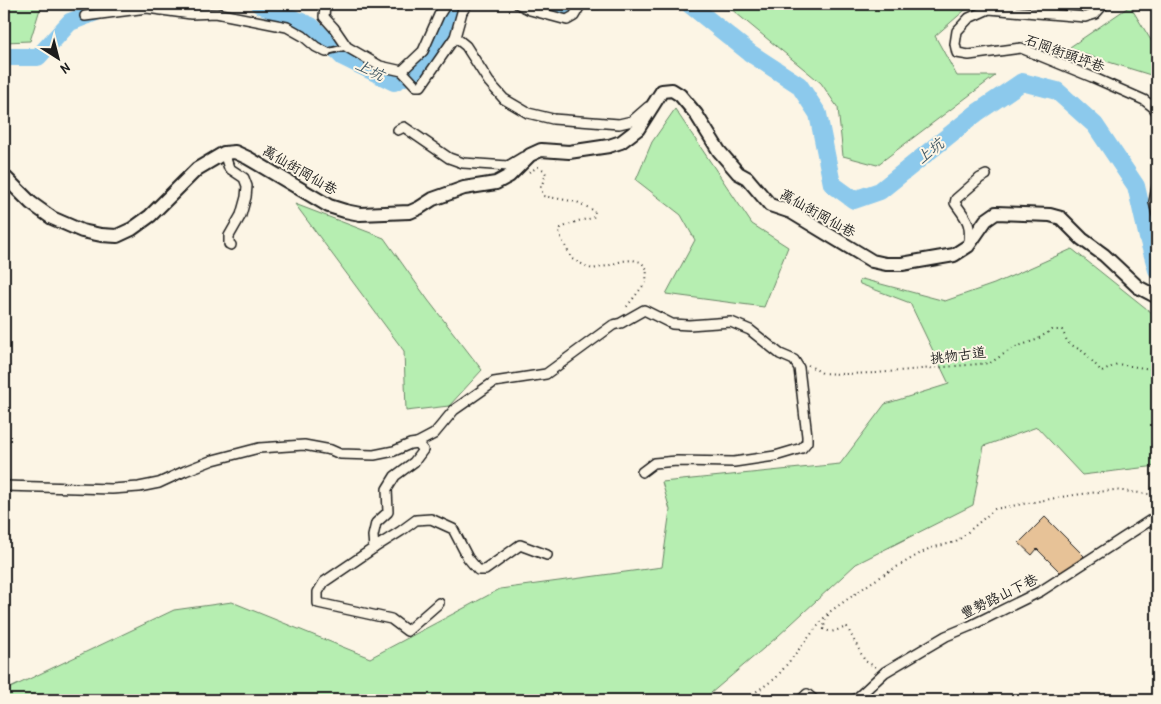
<svg xmlns="http://www.w3.org/2000/svg" width="1161" height="704" font-family="'Patrick Hand','LXGW WenKai TC',sans-serif">
	<style>
		.green { fill: #b6eeb1; stroke: #698566 }
		.lines { fill: none; stroke-linecap: round; stroke-linejoin: round }
		.river { stroke: #8cc9ec; stroke-width: 18 }
		.building { fill: #e7c297; stroke: #1c1c1c }
		.lane-casing { stroke: #1c1c1c; stroke-width: 8 }
		.street-casing { stroke: #1c1c1c; stroke-width: 12 }
		.secondary-casing { stroke: #1c1c1c; stroke-width: 16 }
		.path { stroke: #1c1c1c; stroke-width: 2; stroke-dasharray: 1 4; stroke-linecap: butt }
		.lane { stroke: #fcf5e5; stroke-width: 4.5 }
		.street { stroke: #fcf5e5; stroke-width: 9 }
		.secondary { stroke: #fcf5e5; stroke-width: 12 }
		.labels { text-anchor: middle; stroke-width: 4; stroke-linejoin: round; paint-order: stroke }
		.street-label { font-size: 14px; fill: #1c1c1c; stroke: #fcf5e5 }
		.water-label { font-size: 15px; font-style: italic; fill: #435965; stroke: #fcf5e5 }
	</style>
	<rect width="100%" height="100%" fill="#fcf5e5"/>
	<filter id="ink" filterUnits="userSpaceOnUse"><feTurbulence type="fractalNoise" baseFrequency=".02" numOctaves="2"/><feDisplacementMap in="SourceGraphic" scale="10" xChannelSelector="R" yChannelSelector="G"/><feConvolveMatrix kernelMatrix="1 2 1 2 8 2 1 2 1" color-interpolation-filters="sRGB"/></filter>
	<g filter="url(#ink)">
		<g class="green">
			<path d="M6,4H54L40,9L30,41L4,42V6Z"/>
			<path d="M725,4H1002L965,10L935,36L957,76H995L877,165L843,156L838,108L821,83Z"/>
			<path d="M1130,6L1157,50V77L1083,54L1070,47Z"/>
			<path d="M675,109L752,224L788,247L764,307L666,294L695,240L681,215L636,180L652,142Z"/>
			<path d="M295,204L384,238L428,300L482,370L449,406L406,411L404,351Z"/>
			<path d="M1072,249L1157,317V466L1082,475L1037,427L984,446L973,505L856,564L777,637L704,699L678,700H4V691L174,610L232,602L370,658L500,589L662,567L670,510L662,482L840,464L885,404L949,384L910,303L860,284L859,281L862,279L945,301L994,284Z"/>
		</g>
		<g class="lines">
			<g class="river">
				<path d="M259,4L311,26L343,57L394,82L424,67L444,26L457,4"/>
				<path d="M535,4L545,8L563,9L566,4"/>
				<path d="M689,4L750,53L799,85L818,114L832,184L854,200L880,191L978,112L1022,82L1057,91L1095,125L1136,186L1148,238L1157,270"/>
				<path d="M4,57H38L70,22L111,6L159,4"/>
			</g>
		</g>
		<g class="building">
			<path d="M571,4H600V9H570Z"/>
			<path d="M1045,517L1084,556L1064,576L1037,549L1032,555L1019,543Z"/>
		</g>
		<g class="lines">
			<defs>
				<path id="lane" d="M326,52L347,47"/>
				<g id="street">
					<path d="M325,4L324,17L334,28L347,47L380,66L402,71L416,86H421L455,37L462,12L467,4"/>
					<path d="M518,4L530,10L567,20L574,16L581,4"/>
					<path d="M1104,4L1095,14L1085,17L989,9L969,18L957,31L955,44L957,53L969,55L1021,48L1092,77L1144,100L1153,107L1157,112"/>
					<path d="M85,16L147,8L191,14L216,13L287,27L303,36L316,47L326,52"/>
					<path d="M455,37L466,46L489,82L504,99L528,113L553,119L619,124L632,121L648,107"/>
					<path d="M402,71L423,51L439,15L446,4"/>
					<path d="M398,130L404,127L449,158L463,163L508,166L523,157"/>
					<path d="M224,153L229,168L244,178L247,186L246,197L241,215L229,236V244L231,245"/>
					<path d="M1157,187L1154,202L1157,214"/>
					<path d="M969,243C971,222 967,220 955,203L956,199L980,178L986,175"/>
					<path d="M417,443L434,434L454,410L494,382L546,374L613,325L621,323L644,310L672,324L689,325L731,322L750,330L780,354L794,360L799,368L807,436V442L802,448L775,456L734,462L677,461L654,463L642,472"/>
					<path d="M4,486L112,489L139,487L159,483L185,471L213,460L259,448L304,445L331,450L340,454L374,455L394,451L410,444L417,443L423,450L414,462L395,476L387,489L388,512L376,523L373,536L374,548L401,531L416,520L431,519L453,529L468,558L478,570H485L520,545L547,555"/>
					<path d="M374,548L324,582L318,592V603L391,619L407,631L439,603"/>
					<path d="M801,700L807,694L814,700"/>
					<path d="M855,700L885,672L946,636L970,626L1041,591L1157,516"/>
				</g>
				<path id="secondary" d="M4,176L31,203L52,218L82,231L101,235L117,236L132,229L150,216L197,169L224,153L235,152L248,158L329,206L345,211L360,214L410,212L419,208L433,199L464,188L496,183L509,176L530,155L541,150L569,152L609,146L621,142L638,129L662,91L672,90L680,95L696,114L719,151L738,173L747,178L770,205L791,212L872,261L886,264H902L954,255L968,246L986,220L996,213L1050,215L1061,218L1082,239L1104,255L1138,287L1157,297"/>
			</defs>
			<use href="#lane" class="lane-casing"/>
			<use href="#street" class="street-casing"/>
			<use href="#secondary" class="secondary-casing"/>
			<g class="path">
				<path d="M529,172L538,167L544,170L546,174L541,187L543,196L577,202L595,211L593,218L578,221L561,228L559,234L572,259L592,269L607,266L622,261L633,260L641,262L647,269L646,282L625,309"/>
				<path d="M808,365L822,373L844,374L876,373L990,363L1013,348L1036,340L1052,330H1062L1068,343L1084,352L1102,372L1117,364L1151,369L1157,368"/>
				<path d="M828,615L823,629L831,632L847,627L865,661L876,667"/>
				<path d="M744,700L776,678L828,613L872,582L900,565L930,548L956,542L995,509L1067,496L1114,490L1157,495"/>
			</g>
			<use href="#lane" class="lane"/>
			<use href="#street" class="street"/>
			<use href="#secondary" class="secondary"/>
		</g>
	</g>
	<g class="labels">
		<g class="street-label">
			<text transform="translate(1065 53) rotate(20)" y="5">石岡街頭坪巷</text>
			<text transform="translate(300 170) rotate(30)" y="5">萬仙街岡仙巷</text>
			<text transform="translate(818 213) rotate(29)" y="5">萬仙街岡仙巷</text>
			<text transform="translate(958 355) rotate(-7)" y="5">挑物古道</text>
			<text transform="translate(999 596) rotate(-26)" y="5">豐勢路山下巷</text>
		</g>
		<g class="water-label">
			<text transform="translate(370 70) rotate(26)" y="5">上坑</text>
			<text transform="translate(930 151) rotate(-39)" y="5">上坑</text>
		</g>
	</g>
	<rect width="1161" height="704" fill="none" stroke="#fcf5e5" stroke-width="20"/>
	<rect x="10" y="10" width="1141" height="684" fill="none" stroke="#1c1c1c" stroke-width="2" filter="url(#ink)"/>
	<g transform="translate(58 58) rotate(144)" stroke="#fcf5e5" stroke-width="4" paint-order="stroke">
	<path d="M0-4L9 19L0 12L-9 19Z" fill="#1c1c1c"/>
	<text y="-8" font-size="14" font-weight="bold" text-anchor="middle" fill="#1c1c1c">N</text>
	</g>
</svg>
